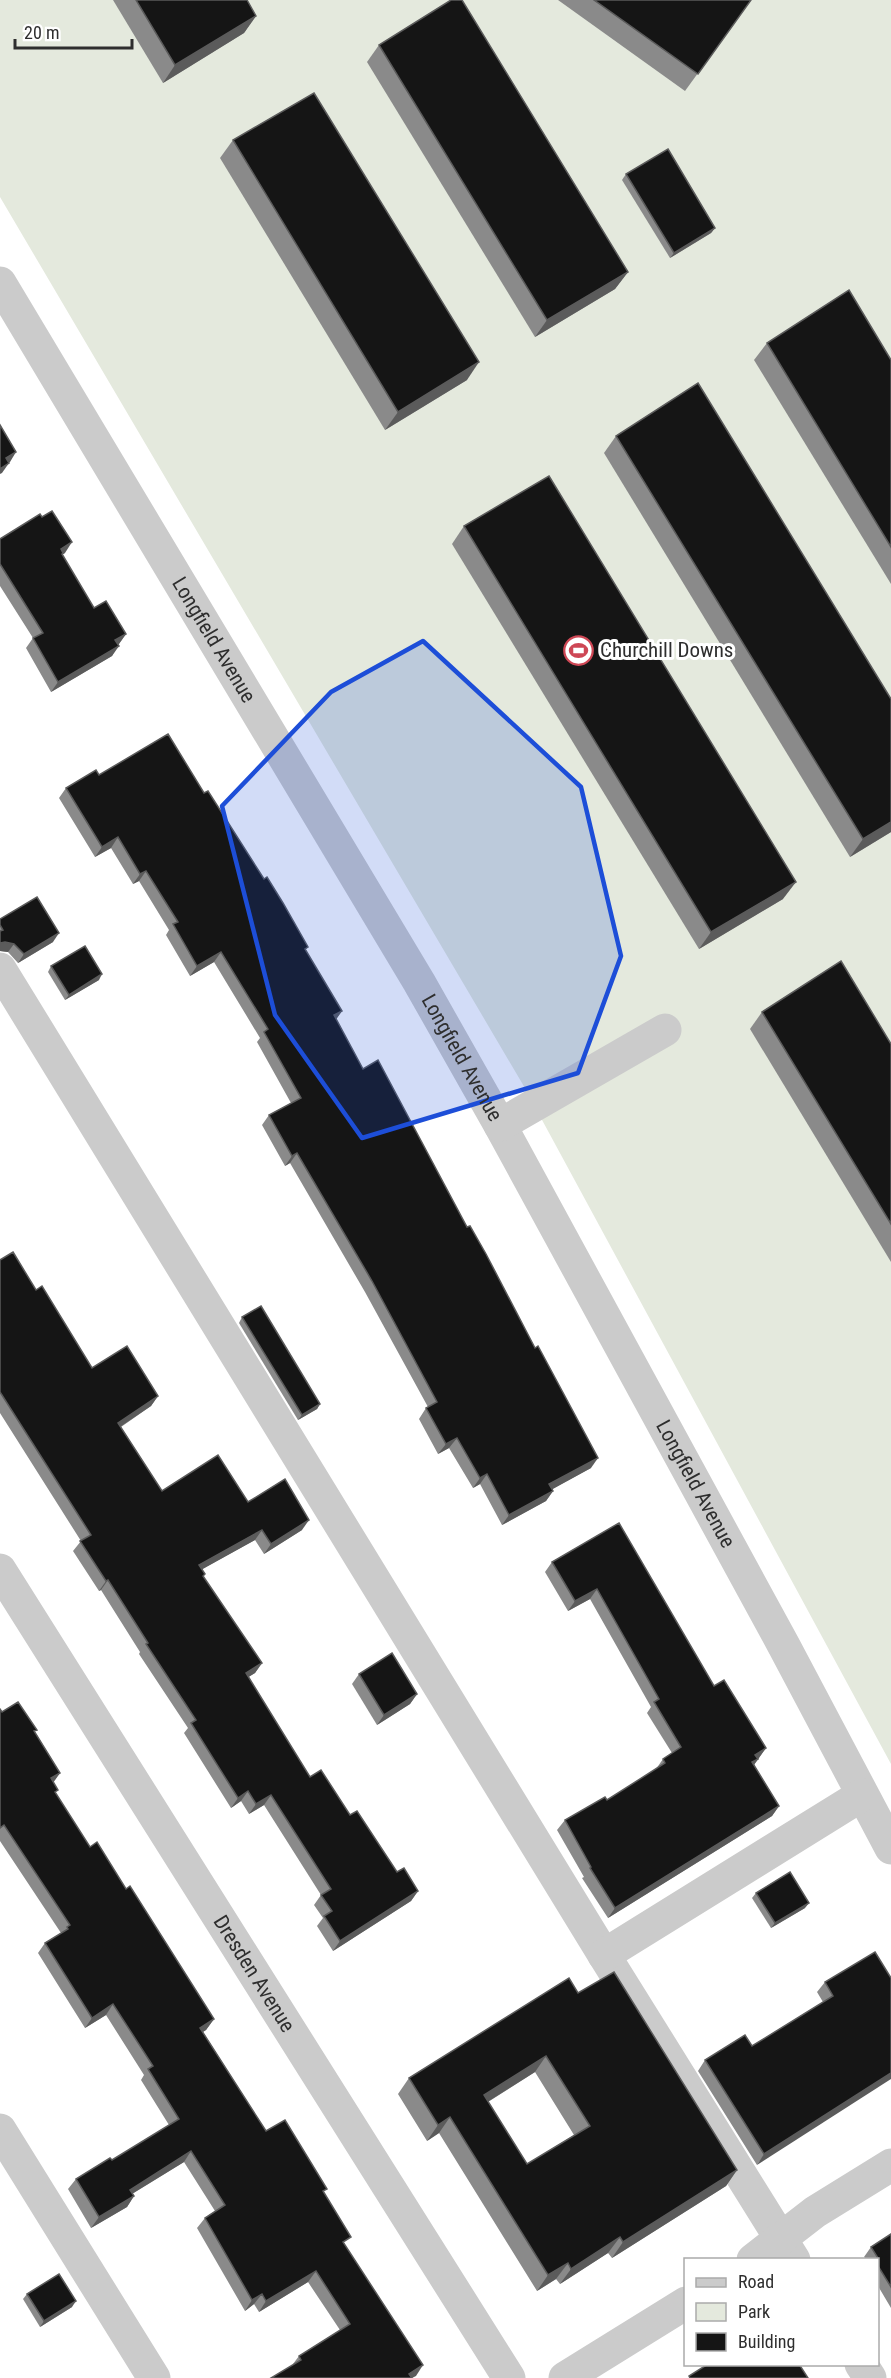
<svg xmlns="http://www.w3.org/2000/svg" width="891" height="2378" font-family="'Roboto Condensed',sans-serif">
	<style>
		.park { fill: #e4e9dd }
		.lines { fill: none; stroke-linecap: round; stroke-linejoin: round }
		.minor { stroke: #cbcbcb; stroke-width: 33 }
		.wall { fill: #8a8a8a; fill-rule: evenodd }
		.shaded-wall { fill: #5b5b5b }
		.building { fill: #151515; stroke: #5b5b5b; stroke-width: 1.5; fill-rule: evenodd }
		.marked { fill: #1d4ed8; fill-opacity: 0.2; stroke: #1d4ed8; stroke-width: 4.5; stroke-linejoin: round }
		.labels { text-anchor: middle; stroke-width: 6; stroke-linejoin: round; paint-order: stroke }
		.street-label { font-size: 21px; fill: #2e2e2e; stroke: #fff }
		.poi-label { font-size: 21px; fill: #2e2e2e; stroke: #fff; text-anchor: start }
	</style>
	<rect width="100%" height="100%" fill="#fff"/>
	<path class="park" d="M0,0H891V1764L522,1083L0,197Z"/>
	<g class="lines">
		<g class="minor">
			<path id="s1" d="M0,283L419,982L500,1125L784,1646L891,1848"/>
			<path d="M0,969L604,1955L794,2260"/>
			<path d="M500,1125L665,1030"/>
			<path id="s2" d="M0,1570L509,2378"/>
			<path d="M604,1955L862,1795"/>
			<path d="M0,2130L154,2378"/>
			<path d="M753,2260L815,2212L891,2165"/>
			<path d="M861,2364L870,2378"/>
			<path d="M565,2378L686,2303"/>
		</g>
	</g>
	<g class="wall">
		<path d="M113,0H247L256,16L244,33L163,83Z"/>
		<path d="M558,0H751L685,91Z"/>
		<path d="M379,45L628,272L615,289L535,337L367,62Z"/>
		<path d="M233,140L467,380L385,430L220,158Z"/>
		<path d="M626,174L715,228L711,233L670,258L622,180Z"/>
		<path d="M767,343L891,360V584L754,360Z"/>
		<path d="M616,436L891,699V832L850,857L604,453Z"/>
		<path d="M464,526L783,899L699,949L452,544Z"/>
		<path d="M0,539L65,553L62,555L94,608L126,634L118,645L112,656L51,692L26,648L33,638L0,586Z"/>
		<path d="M99,775L204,793L264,879L308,947L305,950L342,1011L336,1019L363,1069L591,1468L552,1489L553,1491L546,1501L502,1525L480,1484L473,1488L449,1448L438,1454L419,1419L426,1408L428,1407L365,1292L290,1163L285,1166L262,1125L269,1115L291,1103L257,1042L260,1038L214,962L190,976L166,935L169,930L139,881L133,884L111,848L95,857L59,798L66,788Z"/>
		<path d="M0,919L53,942L18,963L8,952L0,951Z"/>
		<path d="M51,966L99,980L65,1000L48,972Z"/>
		<path d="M762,1012L891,1044V1262L750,1029Z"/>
		<path d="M0,1260L36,1290L92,1368L158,1396L151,1406L121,1427L162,1491L248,1502L302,1530L264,1554L255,1540L202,1569L205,1574L203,1577L262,1663L255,1673L248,1677L310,1777L350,1815L397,1872L418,1891L411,1901L333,1951L317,1926L323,1918L314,1905L321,1895L264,1805L249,1814L241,1801L231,1808L184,1733L188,1728L139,1654L140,1652L101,1590L99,1591L73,1551L81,1541L0,1413Z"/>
		<path d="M242,1317L320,1404L317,1409L298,1420L239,1323Z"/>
		<path d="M619,1523L714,1686L766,1748L754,1765L779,1806L772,1816L608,1918L582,1878L584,1877L557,1830L565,1820L607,1800L656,1769L663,1759L672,1753L647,1713L651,1707L590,1599L568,1611L545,1572L552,1562Z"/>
		<path d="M359,1674L417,1694L410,1704L377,1725L352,1684Z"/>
		<path d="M0,1709L2,1712L35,1732L60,1773L53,1782L55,1793L90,1847L126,1889L214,2019L206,2030L203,2032L266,2131L324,2193L345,2245L416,2376L293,2364L299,2356L340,2330L308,2282L259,2312L254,2304L245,2311L197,2228L205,2218L215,2211L184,2162L132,2194L134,2196L127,2207L91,2228L68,2189L76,2179L112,2160L169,2125L141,2080L144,2075L106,2015L85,2028L38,1953L45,1943L61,1933L0,1841Z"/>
		<path d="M756,1893L805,1908L771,1928L752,1898Z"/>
		<path d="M891,1978L757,2165L698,2071L705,2060L752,2046L823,2002L817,1992L825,1982Z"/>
		<path d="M578,1993L737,2170L726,2186L612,2258L608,2253L560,2284L556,2279L537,2291L439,2133L427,2141L398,2094L409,2078ZM535,2072L574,2135L527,2164L488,2102Z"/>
		<path d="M891,2234V2308L878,2286V2259H866L864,2257L871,2247Z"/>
		<path d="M27,2294L72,2307L40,2327L23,2299Z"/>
	</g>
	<g class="shaded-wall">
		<path d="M256,16L244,33L163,83L175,65Z"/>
		<path d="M715,228L711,233L670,258L674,253Z"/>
		<path d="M628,272L615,289L535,337L547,320Z"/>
		<path d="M479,362L467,380L385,430L398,412Z"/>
		<path d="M16,452L10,462L0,468L6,458Z"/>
		<path d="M9,463L2,473L0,474V469Z"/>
		<path d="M72,542L65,553L53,559L61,549Z"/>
		<path d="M126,634L119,644L108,650L115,640Z"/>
		<path d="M119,646L112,656L51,692L58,682Z"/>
		<path d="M891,822V832L850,857L863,839Z"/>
		<path d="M118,837L111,848L95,857L102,847Z"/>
		<path d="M146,871L139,881L133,884L140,874Z"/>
		<path d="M796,882L783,899L699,949L711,932Z"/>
		<path d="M59,933L53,942L18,963L24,954Z"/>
		<path d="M5,942L14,944L8,952L0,951V943Z"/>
		<path d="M221,952L214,962L190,976L197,966Z"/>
		<path d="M102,974L99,980L65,1000L69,995Z"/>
		<path d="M342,1011L335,1021L334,1015Z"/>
		<path d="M297,1153L290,1163L285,1166L292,1156Z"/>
		<path d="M158,1396L151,1406L111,1433L118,1423Z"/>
		<path d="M320,1404L317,1409L298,1420L302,1415Z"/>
		<path d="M457,1438L449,1448L438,1454L446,1444Z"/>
		<path d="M598,1458L591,1468L542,1495L549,1484Z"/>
		<path d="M487,1474L480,1484L473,1488L480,1478Z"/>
		<path d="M553,1491L546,1501L502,1525L509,1515Z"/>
		<path d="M309,1520L302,1530L264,1554L271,1544Z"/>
		<path d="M262,1530L255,1540L192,1575L199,1565Z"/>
		<path d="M108,1580L101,1590L99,1591L106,1581Z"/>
		<path d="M597,1589L590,1599L568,1611L575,1601Z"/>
		<path d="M262,1663L255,1673L239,1683L246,1673Z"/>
		<path d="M417,1694L410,1704L377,1725L384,1715Z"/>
		<path d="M766,1748L751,1769L745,1772L755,1755Z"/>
		<path d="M60,1773L53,1783L51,1778Z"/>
		<path d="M248,1791L241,1801L231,1808L238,1798Z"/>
		<path d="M271,1795L264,1805L249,1814L256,1804Z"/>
		<path d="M779,1806L772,1816L608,1918L615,1908Z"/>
		<path d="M418,1891L411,1901L333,1951L340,1941Z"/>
		<path d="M809,1903L805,1908L771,1928L775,1923Z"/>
		<path d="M113,2004L106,2015L85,2028L92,2018Z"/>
		<path d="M214,2019L206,2030L193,2038L200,2028Z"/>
		<path d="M546,2056L535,2072L473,2111L484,2095Z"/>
		<path d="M891,2073V2079L757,2165L764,2154Z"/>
		<path d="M450,2117L439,2133L427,2141L438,2125Z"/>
		<path d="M191,2151L184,2162L122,2200L130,2190Z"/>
		<path d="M737,2170L726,2186L612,2258L623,2242Z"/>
		<path d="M134,2196L127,2207L91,2228L99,2217Z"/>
		<path d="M620,2237L608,2253L560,2284L571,2269Z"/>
		<path d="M568,2263L556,2279L537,2291L548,2275Z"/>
		<path d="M316,2271L308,2282L259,2312L266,2301Z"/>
		<path d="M262,2294L254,2304L245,2311L252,2300Z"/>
		<path d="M76,2301L72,2307L40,2327L44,2321Z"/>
		<path d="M423,2365L416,2376L412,2378L409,2374Z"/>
	</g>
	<g class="building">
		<path d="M136,0H247L256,16L175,65Z"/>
		<path d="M451,0H462L628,272L547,320L379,45Z"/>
		<path d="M594,0H751L698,74Z"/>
		<path d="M314,93L479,362L398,412L233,140Z"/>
		<path d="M668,149L715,228L674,253L626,174Z"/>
		<path d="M849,290L891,360V547L767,343Z"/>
		<path d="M698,383L891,699V822L863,839L616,436Z"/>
		<path d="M0,425L16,452L6,458L9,463L0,469Z"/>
		<path d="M549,476L796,882L711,932L464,526Z"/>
		<path d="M52,511L72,542L61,549L63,553L62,554L94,608L106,601L126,634L115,640L119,646L58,682L33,638L43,633L0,564V539L40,514L42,517Z"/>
		<path d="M168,734L204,793L208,791L264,879L267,877L283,903L308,947L305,949L342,1011L334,1015L363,1069L378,1060L467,1227L470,1226L486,1254L535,1348L538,1346L598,1458L549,1484L553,1491L509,1515L487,1474L480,1478L457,1438L446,1444L426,1408L437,1402L372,1281L297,1153L292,1156L269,1115L301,1098L264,1032L268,1029L221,952L197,966L173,924L178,922L146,871L140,874L118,837L102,847L66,788L96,770L99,775Z"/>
		<path d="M37,897L59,933L24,954L14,944L5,942L0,943V931L3,930L0,925V919Z"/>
		<path d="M85,946L102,974L69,995L51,966Z"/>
		<path d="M841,961L891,1044V1224L762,1012Z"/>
		<path d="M13,1252L36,1290L42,1286L92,1368L127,1346L158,1396L118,1423L162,1491L218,1455L248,1502L285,1479L309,1520L271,1544L262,1530L199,1565L205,1574L203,1576L262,1663L246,1673L310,1777L321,1770L350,1815L357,1811L397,1872L404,1868L418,1891L340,1941L324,1916L332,1911L321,1895L331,1889L271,1795L256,1804L248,1791L238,1798L191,1723L196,1720L146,1644L148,1643L108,1580L106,1581L80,1541L91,1535L0,1392V1260Z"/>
		<path d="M261,1306L320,1404L302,1415L242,1317Z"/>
		<path d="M619,1523L714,1686L724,1680L766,1748L755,1755L758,1759L752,1762L779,1806L615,1908L590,1868L591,1867L565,1820L605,1797L607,1800L665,1763L663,1759L681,1747L654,1702L659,1699L597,1589L575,1601L552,1562Z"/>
		<path d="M392,1653L417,1694L384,1715L359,1674Z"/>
		<path d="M18,1702L37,1730L34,1731L60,1773L51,1778L58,1790L55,1792L90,1847L97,1842L126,1889L130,1886L214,2019L200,2028L266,2131L285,2120L327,2189L323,2191L351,2237L343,2242L423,2365L409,2374L412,2378H271L301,2360L299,2356L350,2324L316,2271L266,2301L262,2294L252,2300L205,2218L225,2205L191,2151L130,2190L134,2196L99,2217L76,2179L110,2158L112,2160L179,2119L148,2069L153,2066L113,2004L92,2018L45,1943L68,1929L67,1927L70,1925L4,1825L0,1828V1709L2,1712Z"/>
		<path d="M790,1872L809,1903L775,1923L756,1893Z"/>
		<path d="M875,1952L891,1978V2073L764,2154L705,2060L745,2035L752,2046L833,1996L825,1982Z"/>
		<path d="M614,1972L737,2170L623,2242L620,2237L571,2269L568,2263L548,2275L450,2117L438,2125L409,2078L569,1978L578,1993ZM546,2056L590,2126L527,2164L484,2095Z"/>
		<path d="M891,2234V2287L878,2266V2259H875L878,2258L871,2247Z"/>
		<path d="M59,2274L76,2301L44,2321L27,2294Z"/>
		<path d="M708,2364H799L808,2378H690L689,2376Z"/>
	</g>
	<path class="marked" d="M423,641L581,787L621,956L578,1073L362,1138L275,1015L222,806L331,692Z"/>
	<defs>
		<symbol id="stadium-ring" viewBox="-11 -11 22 22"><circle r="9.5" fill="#fff" stroke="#ce4755" stroke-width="1.5"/><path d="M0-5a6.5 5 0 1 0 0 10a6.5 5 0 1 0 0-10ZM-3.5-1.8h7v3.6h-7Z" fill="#ce4755"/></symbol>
	</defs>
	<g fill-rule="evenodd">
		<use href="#stadium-ring" x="562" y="634" width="33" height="33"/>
	</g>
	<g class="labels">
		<g class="street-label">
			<text dy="7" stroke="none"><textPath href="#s1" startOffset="416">Longfield Avenue</textPath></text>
			<text dy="7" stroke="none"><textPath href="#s1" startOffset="902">Longfield Avenue</textPath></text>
			<text dy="7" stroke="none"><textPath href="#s1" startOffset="1388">Longfield Avenue</textPath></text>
			<text dy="7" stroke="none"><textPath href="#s2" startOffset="477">Dresden Avenue</textPath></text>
		</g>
		<g class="poi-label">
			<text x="600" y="657">Churchill Downs</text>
		</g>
	</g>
	<rect x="684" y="2258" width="195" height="108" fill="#ffffff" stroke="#ababab" stroke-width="1.5"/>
	<rect x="696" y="2278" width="30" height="9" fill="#cbcbcb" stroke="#ababab" stroke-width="1.5"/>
	<text x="738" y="2288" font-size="18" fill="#2e2e2e">Road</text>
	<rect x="696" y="2303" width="30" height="18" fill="#e4e9dd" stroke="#ababab" stroke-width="1.5"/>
	<text x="738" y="2318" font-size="18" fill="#2e2e2e">Park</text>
	<rect x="696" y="2333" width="30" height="18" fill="#151515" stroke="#ababab" stroke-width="1.5"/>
	<text x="738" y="2348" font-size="18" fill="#2e2e2e">Building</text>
	<path d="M15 39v9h117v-9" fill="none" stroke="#2e2e2e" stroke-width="3"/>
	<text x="24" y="39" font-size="18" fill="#2e2e2e" stroke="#ffffff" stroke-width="4.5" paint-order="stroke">20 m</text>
</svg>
